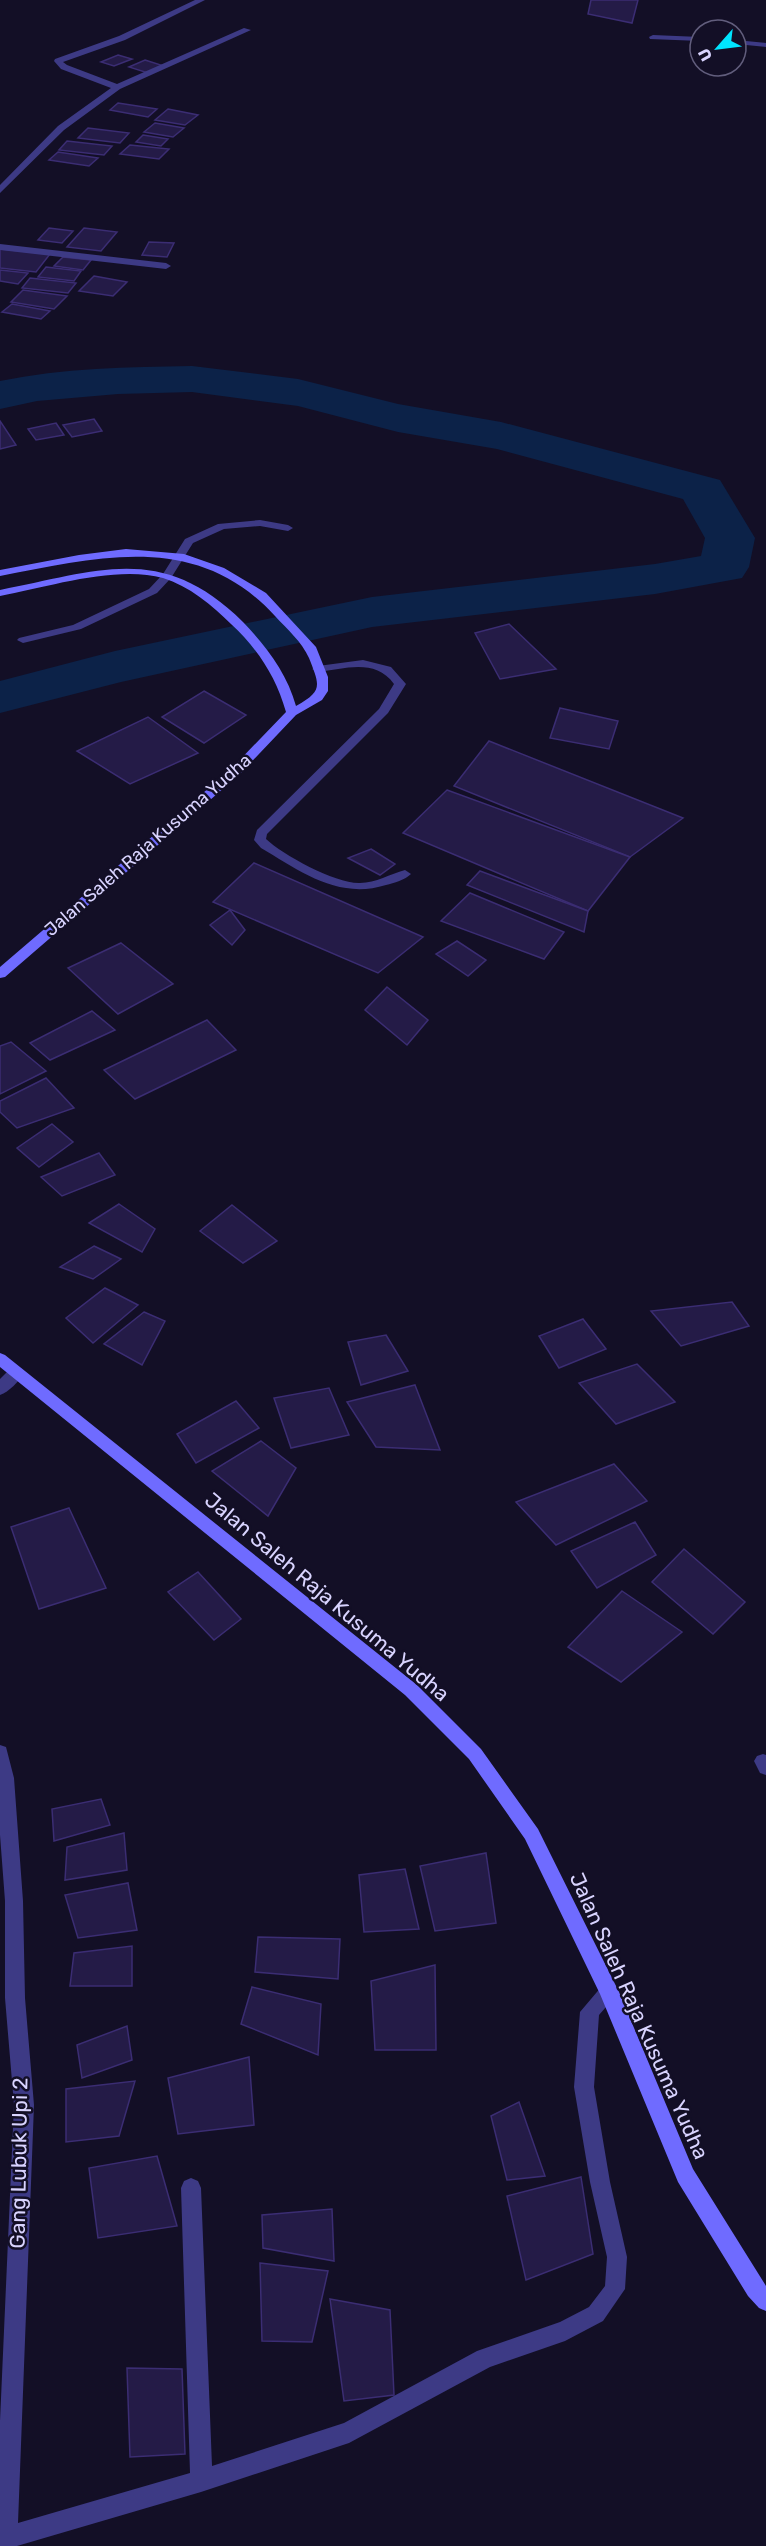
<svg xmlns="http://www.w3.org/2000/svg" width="766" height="2546" font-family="Rubik,sans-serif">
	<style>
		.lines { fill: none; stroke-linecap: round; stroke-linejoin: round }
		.river { fill: #0c2248; fill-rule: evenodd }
		.building { fill: #241b47; stroke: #3b2d73; stroke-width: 1.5 }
		.lane { fill: #3d3a85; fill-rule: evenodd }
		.street { fill: #3d3a85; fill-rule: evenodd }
		.secondary { fill: #6f6bff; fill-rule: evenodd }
		.labels { text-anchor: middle; stroke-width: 5; stroke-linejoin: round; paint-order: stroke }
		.street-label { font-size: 18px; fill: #d9d4ff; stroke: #130f26 }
		.near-street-label { font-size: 21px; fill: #d9d4ff; stroke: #130f26 }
	</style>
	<rect width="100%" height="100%" fill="#130f26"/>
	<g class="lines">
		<path class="river" d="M192,366L298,379L398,404L501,422L720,480L755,538L749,567L742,578L655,594L372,627L121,682L0,713V681L115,651L372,597L655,564L701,556L705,538L683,499L497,449L398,432L298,406L192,392L118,394L37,401L0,409V381C63,368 128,367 192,366Z"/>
	</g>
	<g class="building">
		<path d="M591,0H638L632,23L588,14Z"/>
		<path d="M118,55L132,59L114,66L101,62Z"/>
		<path d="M145,60L164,66L148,73L129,67Z"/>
		<path d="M118,103L157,109L148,117L110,110Z"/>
		<path d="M168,109L198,115L185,125L155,120Z"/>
		<path d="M155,123L184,128L173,137L144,132Z"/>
		<path d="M88,128L129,133L120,143L78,138Z"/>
		<path d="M143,135L168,139L161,146L136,142Z"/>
		<path d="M67,141L112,146L104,155L59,150Z"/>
		<path d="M130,145L169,149L159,159L120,154Z"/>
		<path d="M58,152L98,158L89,166L49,160Z"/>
		<path d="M49,228L73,231L62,243L38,240Z"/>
		<path d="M84,228L117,232L101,251L67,247Z"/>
		<path d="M149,242L174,243L167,257L142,255Z"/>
		<path d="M0,249L50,254L36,272L0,268Z"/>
		<path d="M63,257L91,260L83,270L54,266Z"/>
		<path d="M46,267L81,271L74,281L38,277Z"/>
		<path d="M0,270L28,273L18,284L0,281Z"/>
		<path d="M94,276L127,282L113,296L79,291Z"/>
		<path d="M30,278L76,283L68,293L22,288Z"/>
		<path d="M23,290L67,296L54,309L11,302Z"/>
		<path d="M12,304L50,311L41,319L2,312Z"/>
		<path d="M94,419L102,431L72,437L63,425Z"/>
		<path d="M0,421L16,445L0,449Z"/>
		<path d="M56,423L64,435L36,440L28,429Z"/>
		<path d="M509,624L556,669L500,679L475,633Z"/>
		<path d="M204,691L246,715L204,743L162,717Z"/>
		<path d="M560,708L618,721L609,749L550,738Z"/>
		<path d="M148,717L198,753L130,784L77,751Z"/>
		<path d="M489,741L683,818L630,857L454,786Z"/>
		<path d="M447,790L630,857L588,911L403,833Z"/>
		<path d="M371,849L395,864L380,875L348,858Z"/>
		<path d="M254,863L423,937L378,973L213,902Z"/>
		<path d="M480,871L588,911L584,932L467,885Z"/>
		<path d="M470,893L564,932L544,959L441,921Z"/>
		<path d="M230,910L245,930L232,945L210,925Z"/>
		<path d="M457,941L486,960L468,976L436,954Z"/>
		<path d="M121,943L173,984L118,1014L68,968Z"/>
		<path d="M387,987L428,1020L407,1045L365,1010Z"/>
		<path d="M92,1011L115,1030L50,1060L30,1043Z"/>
		<path d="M207,1020L236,1050L135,1099L104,1070Z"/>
		<path d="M11,1042L46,1071L0,1094V1046Z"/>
		<path d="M46,1078L74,1108L17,1128L0,1112V1101Z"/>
		<path d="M52,1124L73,1142L39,1167L17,1148Z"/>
		<path d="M99,1153L115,1175L62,1196L41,1177Z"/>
		<path d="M119,1204L155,1229L142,1252L89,1223Z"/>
		<path d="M232,1205L277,1241L243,1263L200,1231Z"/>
		<path d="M94,1246L121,1259L93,1279L60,1267Z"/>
		<path d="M105,1288L138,1305L93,1343L66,1318Z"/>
		<path d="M732,1302L749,1326L681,1346L651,1311Z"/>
		<path d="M144,1312L165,1321L142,1365L104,1344Z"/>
		<path d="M583,1319L606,1349L559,1368L539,1336Z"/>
		<path d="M386,1335L408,1371L361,1385L348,1342Z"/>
		<path d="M637,1364L675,1402L616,1424L579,1383Z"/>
		<path d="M415,1385L440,1450L376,1447L347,1402Z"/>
		<path d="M329,1388L349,1435L291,1448L274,1398Z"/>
		<path d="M236,1401L259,1428L196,1463L177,1434Z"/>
		<path d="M261,1441L296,1468L268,1516L212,1471Z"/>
		<path d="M614,1464L647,1501L556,1545L516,1502Z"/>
		<path d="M69,1508L106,1588L39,1609L11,1527Z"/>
		<path d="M635,1522L656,1555L597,1588L571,1551Z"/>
		<path d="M684,1549L745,1602L713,1634L652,1582Z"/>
		<path d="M198,1572L241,1619L214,1640L168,1592Z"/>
		<path d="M622,1591L682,1632L621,1682L568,1647Z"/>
		<path d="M101,1799L110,1825L54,1841L52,1809Z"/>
		<path d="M124,1833L127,1870L65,1880L67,1847Z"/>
		<path d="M486,1853L496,1923L435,1931L420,1866Z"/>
		<path d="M405,1869L419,1929L364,1932L359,1875Z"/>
		<path d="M128,1883L137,1930L78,1938L65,1895Z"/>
		<path d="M258,1937L340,1939L338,1979L255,1972Z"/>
		<path d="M132,1946V1986H70L74,1953Z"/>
		<path d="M435,1965L436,2050H375L371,1981Z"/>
		<path d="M252,1987L321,2004L318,2055L241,2024Z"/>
		<path d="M127,2026L132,2060L82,2078L77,2045Z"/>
		<path d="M249,2057L254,2125L178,2134L168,2078Z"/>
		<path d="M135,2081L119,2136L66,2142V2089Z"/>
		<path d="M519,2102L545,2176L507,2180L491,2116Z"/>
		<path d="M157,2156L177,2226L98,2238L89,2168Z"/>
		<path d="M581,2177L593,2254L526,2280L507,2196Z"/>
		<path d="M332,2209L334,2261L263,2248L262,2215Z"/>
		<path d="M260,2263L328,2271L312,2342L262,2341Z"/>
		<path d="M330,2299L390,2310L394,2395L344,2401Z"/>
		<path d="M127,2368L182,2369L185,2454L130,2457Z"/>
	</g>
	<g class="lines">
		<g class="lane">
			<path d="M653,35L700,37V41L650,39L649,37Z"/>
			<path d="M736,40L766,43V47L736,44Z"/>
			<path d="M260,520L288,525L293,528L288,531L260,526L224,529L193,543L171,578L157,593L81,629L23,643L17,640L19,638L73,625L149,589L163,574L185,539L218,524Z"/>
			<path d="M363,660L391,667L406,684L388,713L267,834L266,839C283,855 336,884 360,883C376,883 390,874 405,870L411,874C405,880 394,883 386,885C338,900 300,871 261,848L254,840L257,830L379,709L394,684C375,658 345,669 318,672L312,669L318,666Z"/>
		</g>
		<g class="street">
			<path d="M195,0H205L125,40L63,62L67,65L117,84L244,28L251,30L120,89L64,130L0,193V185L58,126L111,88L61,69L54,61L55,59L119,36Z"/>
			<path d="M0,244L166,263L171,266L166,269L0,250Z"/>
			<path d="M16,1367L22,1369L24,1373C19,1381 9,1392 0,1395V1379L10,1369Z"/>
			<path d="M0,1745L6,1747L14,1778L23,1901L25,1998L34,2105L18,2523L190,2473L181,2188L184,2181L191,2178L198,2181L201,2188L212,2466L344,2423L477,2351L560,2322L589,2307L605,2286L607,2257L590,2182L574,2087L580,2012L602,1986L609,1983L616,1986L619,1992L599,2015L594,2087L610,2182L627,2257L625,2289L603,2321L565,2341L490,2367L349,2443L201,2492L17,2546H0V2421L14,2105L5,1998V1901L0,1835Z"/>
			<path d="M763,1754L766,1755V1775L760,1773L754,1761L757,1756Z"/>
		</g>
		<g class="secondary">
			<path d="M126,549L184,554L224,568L266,593L316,647L328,677V691L322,700L296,715L239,775L5,977L0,978V967L231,769L286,712C276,677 258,649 231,624C212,605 189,586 163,578C116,565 48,587 0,596V590C99,571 162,542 243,622C266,646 287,673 296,706C323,691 320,686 309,658C302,642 287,629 275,616C197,531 100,557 0,576V570L79,555Z"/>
			<path d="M0,1353L5,1355L417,1685L481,1749L538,1829L619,1992L693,2169L766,2286V2311L759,2308L748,2296L678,2182L600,1994L525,1839L469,1759L405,1695L0,1367Z"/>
		</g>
	</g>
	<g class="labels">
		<g class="street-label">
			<text transform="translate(148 845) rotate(-41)" y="6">Jalan Saleh Raja Kusuma Yudha</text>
		</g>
		<g class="near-street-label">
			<text transform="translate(327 1597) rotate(40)" y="7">Jalan Saleh Raja Kusuma Yudha</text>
			<text transform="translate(639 2016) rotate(66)" y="7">Jalan Saleh Raja Kusuma Yudha</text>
			<text transform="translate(19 2163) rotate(-89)" y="7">Gang Lubuk Upi 2</text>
		</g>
	</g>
	<g transform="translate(718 48) rotate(242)"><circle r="28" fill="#130f26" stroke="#625e7d" stroke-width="1.5"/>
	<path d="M0-4.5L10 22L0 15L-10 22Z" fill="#00e5ff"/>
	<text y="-9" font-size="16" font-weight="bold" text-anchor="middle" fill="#d9d4ff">U</text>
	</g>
</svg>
